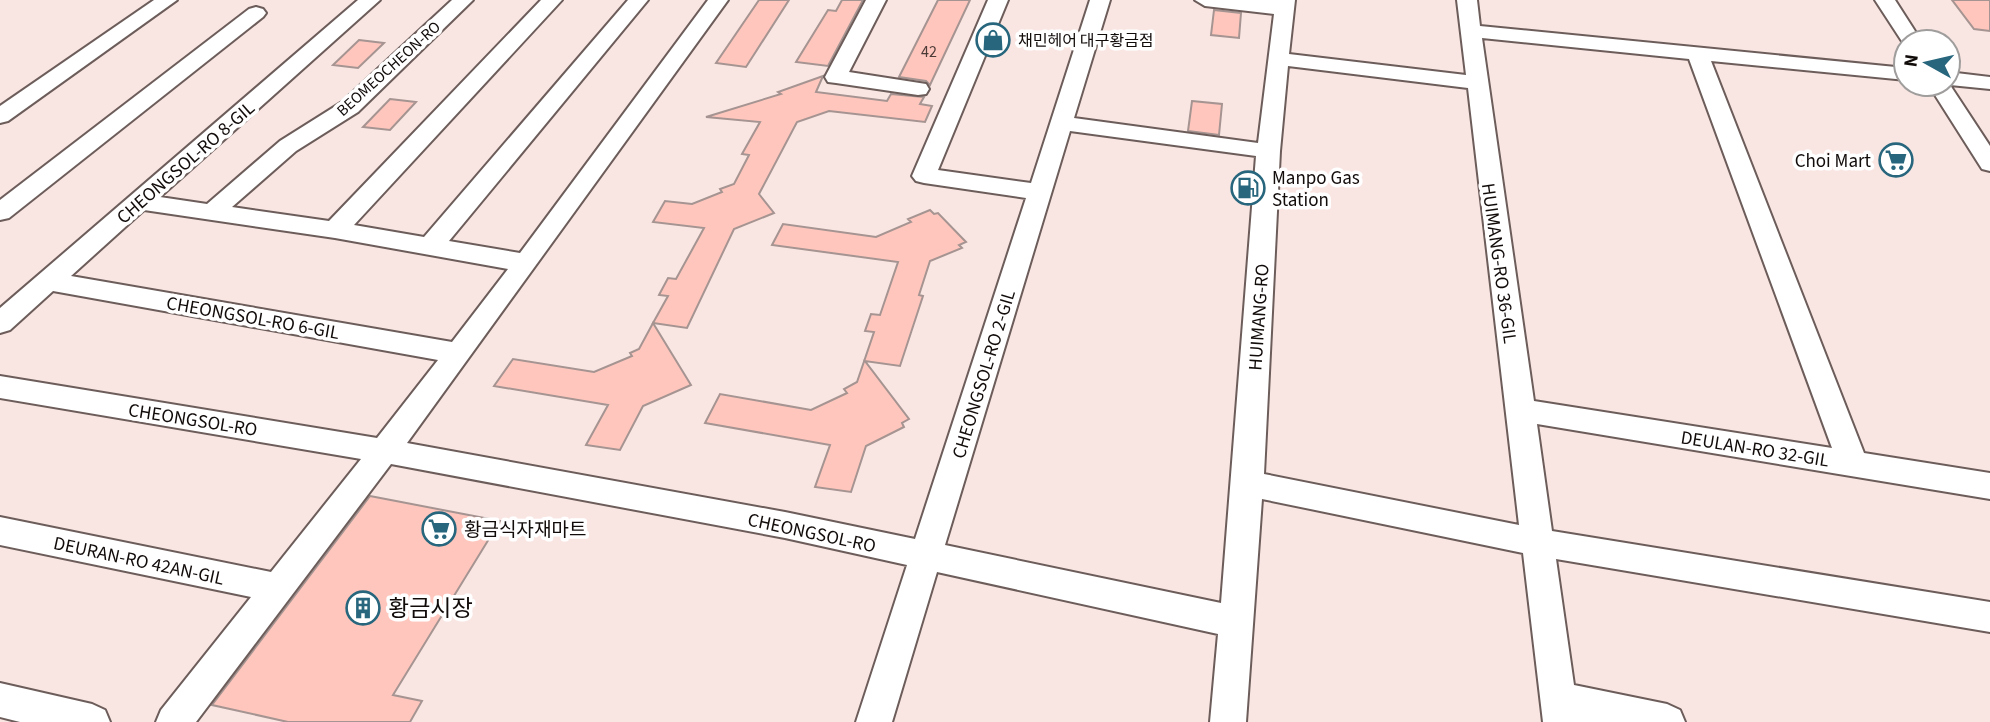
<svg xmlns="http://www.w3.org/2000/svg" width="1990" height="722" font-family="'Source Sans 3','Noto Sans KR',sans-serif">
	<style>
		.building { fill: #fec6bd; stroke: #a59491; stroke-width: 2 }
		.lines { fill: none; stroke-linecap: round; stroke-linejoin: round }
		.minor-casing { stroke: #6c5d5a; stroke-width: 4 }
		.minor { fill: #fff; fill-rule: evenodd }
		.labels { text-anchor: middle; stroke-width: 7; stroke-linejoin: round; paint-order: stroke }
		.far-poi-label { font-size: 16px; fill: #110b0a; stroke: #fff; text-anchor: start }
		.number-label { font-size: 16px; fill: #4c3a37 }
		.far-street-label { font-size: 16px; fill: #110b0a; stroke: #fff }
		.poi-label { font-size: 19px; fill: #110b0a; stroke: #fff; text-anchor: start }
		.street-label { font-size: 19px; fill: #110b0a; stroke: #fff }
		.near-poi-label { font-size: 23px; fill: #110b0a; stroke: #fff; text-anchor: start }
	</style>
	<rect width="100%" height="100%" fill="#f9e6e3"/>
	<g class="building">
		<path d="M759,0H789L746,67L716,63Z"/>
		<path d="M842,0H863L828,66L796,62L828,10L836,11Z"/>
		<path d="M938,0H970L930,85L926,81L899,77Z"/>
		<path d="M1952,0H1990V31L1974,29Z"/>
		<path d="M1214,10L1241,13L1239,38L1211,35Z"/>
		<path d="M359,40L384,43L358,68L333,65Z"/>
		<path d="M823,76L816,92L887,101L891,94L924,97L920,104L932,106L925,122L829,111L797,122L759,194L774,213L734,229L687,328L653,323L668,296L659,295L668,278L676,279L704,228L653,222L665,201L692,204L722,192L720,189L734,184L749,155L742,154L760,122L706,117L781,94L778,92Z"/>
		<path d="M390,99L416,102L390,130L363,127Z"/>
		<path d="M1192,101L1222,104L1219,135L1188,131Z"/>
		<path d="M930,210L934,214L938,213L966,242L959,245L962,248L930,261L919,295L923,296L900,366L865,361L909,419L902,423L904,427L866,446L851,492L815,487L830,445L705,423L720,394L811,410L847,393L844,389L857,382L874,332L865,331L871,314L880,315L898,262L772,245L783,224L876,237L911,222L908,219Z"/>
		<path d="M653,323L691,385L643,406L620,450L586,445L608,405L494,386L513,359L594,372L632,356L630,353L639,349Z"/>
		<path d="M370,496L500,521L393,695L422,701L410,722H288L212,705Z"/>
	</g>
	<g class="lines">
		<defs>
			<g id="minor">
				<path d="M154,0H177L8,121L0,123V106Z"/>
				<path d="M358,0H380L160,197L207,204L280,141L342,102L452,0H473L358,112L296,151L232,207L329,221L541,0H562L354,225L424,237L628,0H648L449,241L520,253L708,0H728L407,443L785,512L915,539L1026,198L924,183L916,181L912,176L988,0H1008L938,170L1031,183L1090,0H1110L1074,118L1258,143L1274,14L1205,6L1195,0H1295L1289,54L1466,75L1457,0H1477L1480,26L1906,68V80L1711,61L1864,453L1990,473V499L1537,424L1552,531L1990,602V632L1556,559L1574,685L1667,704L1680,710L1685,722H1543L1523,553L1262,499L1246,722H1210L1218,634L937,572L892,722H856L907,565L785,538L391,464L196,722H156L161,710L251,597L0,545V517L271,572L361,459L0,398V376L377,438L438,360L53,291L10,330L0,333V308ZM1482,38L1689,59L1832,448L1534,401ZM1288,66L1468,88L1519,525L1264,474L1280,151ZM1070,131L1256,156L1221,603L945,545ZM144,210L335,238L508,269L452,342L71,276Z"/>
				<path d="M866,0H886L849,72L926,84L929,89L926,94L918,95L836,83L828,82L825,77Z"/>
				<path d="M1875,0H1895L1922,42H1906L1905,46Z"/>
				<path d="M256,7L263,9L266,13L263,17L9,218L0,220V200L249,9Z"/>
				<path d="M1948,72L1990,77V89L1950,85L1990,146V171L1982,169L1928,84H1948Z"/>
				<path d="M0,683L92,704L105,710L110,722H20L0,717Z"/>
			</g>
		</defs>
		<use href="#minor" class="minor-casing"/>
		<use href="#minor" class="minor"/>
	</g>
	<defs>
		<symbol id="shop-ring" viewBox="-11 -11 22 22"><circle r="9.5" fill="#fff" stroke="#27667c" stroke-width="1.5"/><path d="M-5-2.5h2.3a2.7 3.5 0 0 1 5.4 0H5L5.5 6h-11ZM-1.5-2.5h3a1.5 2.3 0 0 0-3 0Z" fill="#27667c"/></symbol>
		<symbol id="supermarket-ring" viewBox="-11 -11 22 22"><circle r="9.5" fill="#fff" stroke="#27667c" stroke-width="1.5"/><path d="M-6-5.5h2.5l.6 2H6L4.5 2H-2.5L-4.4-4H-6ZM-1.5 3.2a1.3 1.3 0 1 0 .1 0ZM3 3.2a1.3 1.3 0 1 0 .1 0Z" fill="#27667c"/></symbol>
		<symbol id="fuel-ring" viewBox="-11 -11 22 22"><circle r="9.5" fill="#fff" stroke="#27667c" stroke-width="1.5"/><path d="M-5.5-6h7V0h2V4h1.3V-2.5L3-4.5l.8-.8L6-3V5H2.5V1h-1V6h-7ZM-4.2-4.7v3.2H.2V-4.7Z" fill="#27667c"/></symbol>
		<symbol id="building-ring" viewBox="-11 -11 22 22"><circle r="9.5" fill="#fff" stroke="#27667c" stroke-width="1.5"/><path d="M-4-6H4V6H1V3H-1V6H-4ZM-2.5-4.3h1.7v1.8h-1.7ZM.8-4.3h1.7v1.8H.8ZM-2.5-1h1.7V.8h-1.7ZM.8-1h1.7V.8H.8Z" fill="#27667c"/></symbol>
	</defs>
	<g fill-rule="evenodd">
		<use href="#shop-ring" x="974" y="21" width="38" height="38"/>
		<use href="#supermarket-ring" x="1877" y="141" width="38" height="38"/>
		<use href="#fuel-ring" x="1229" y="169" width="38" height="38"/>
		<use href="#supermarket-ring" x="420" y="510" width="38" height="38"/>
		<use href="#building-ring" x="344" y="589" width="38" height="38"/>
	</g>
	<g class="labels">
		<g class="far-poi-label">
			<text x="1018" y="46">채민헤어 대구황금점</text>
		</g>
		<g class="number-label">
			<text x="929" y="57">42</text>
		</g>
		<g class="far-street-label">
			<text transform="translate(388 68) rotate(-42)" y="6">BEOMEOCHEON-RO</text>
		</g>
		<g class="poi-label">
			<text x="1871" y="167" text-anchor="end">Choi Mart</text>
			<text x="1272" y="184">Manpo Gas<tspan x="1272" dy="22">Station</tspan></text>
			<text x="464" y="536">황금식자재마트</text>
		</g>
		<g class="street-label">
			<text transform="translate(185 162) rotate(-41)" y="7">CHEONGSOL-RO 8-GIL</text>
			<text transform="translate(1500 263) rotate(82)" y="7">HUIMANG-RO 36-GIL</text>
			<text transform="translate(253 317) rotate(10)" y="7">CHEONGSOL-RO 6-GIL</text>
			<text transform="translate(1258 317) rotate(-86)" y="7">HUIMANG-RO</text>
			<text transform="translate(983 374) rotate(-73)" y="7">CHEONGSOL-RO 2-GIL</text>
			<text transform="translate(193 419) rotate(9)" y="7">CHEONGSOL-RO</text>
			<text transform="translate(1755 448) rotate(9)" y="7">DEULAN-RO 32-GIL</text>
			<text transform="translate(812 532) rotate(12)" y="7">CHEONGSOL-RO</text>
			<text transform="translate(139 560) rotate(12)" y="7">DEURAN-RO 42AN-GIL</text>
		</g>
		<g class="near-poi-label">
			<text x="388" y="616">황금시장</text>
		</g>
	</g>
	<g transform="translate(1927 63) rotate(278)"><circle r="33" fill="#ffffff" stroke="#a09d9d" stroke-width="2"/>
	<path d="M0-5L12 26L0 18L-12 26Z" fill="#27667c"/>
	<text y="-10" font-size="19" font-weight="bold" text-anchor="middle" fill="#110b0a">N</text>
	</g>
</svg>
